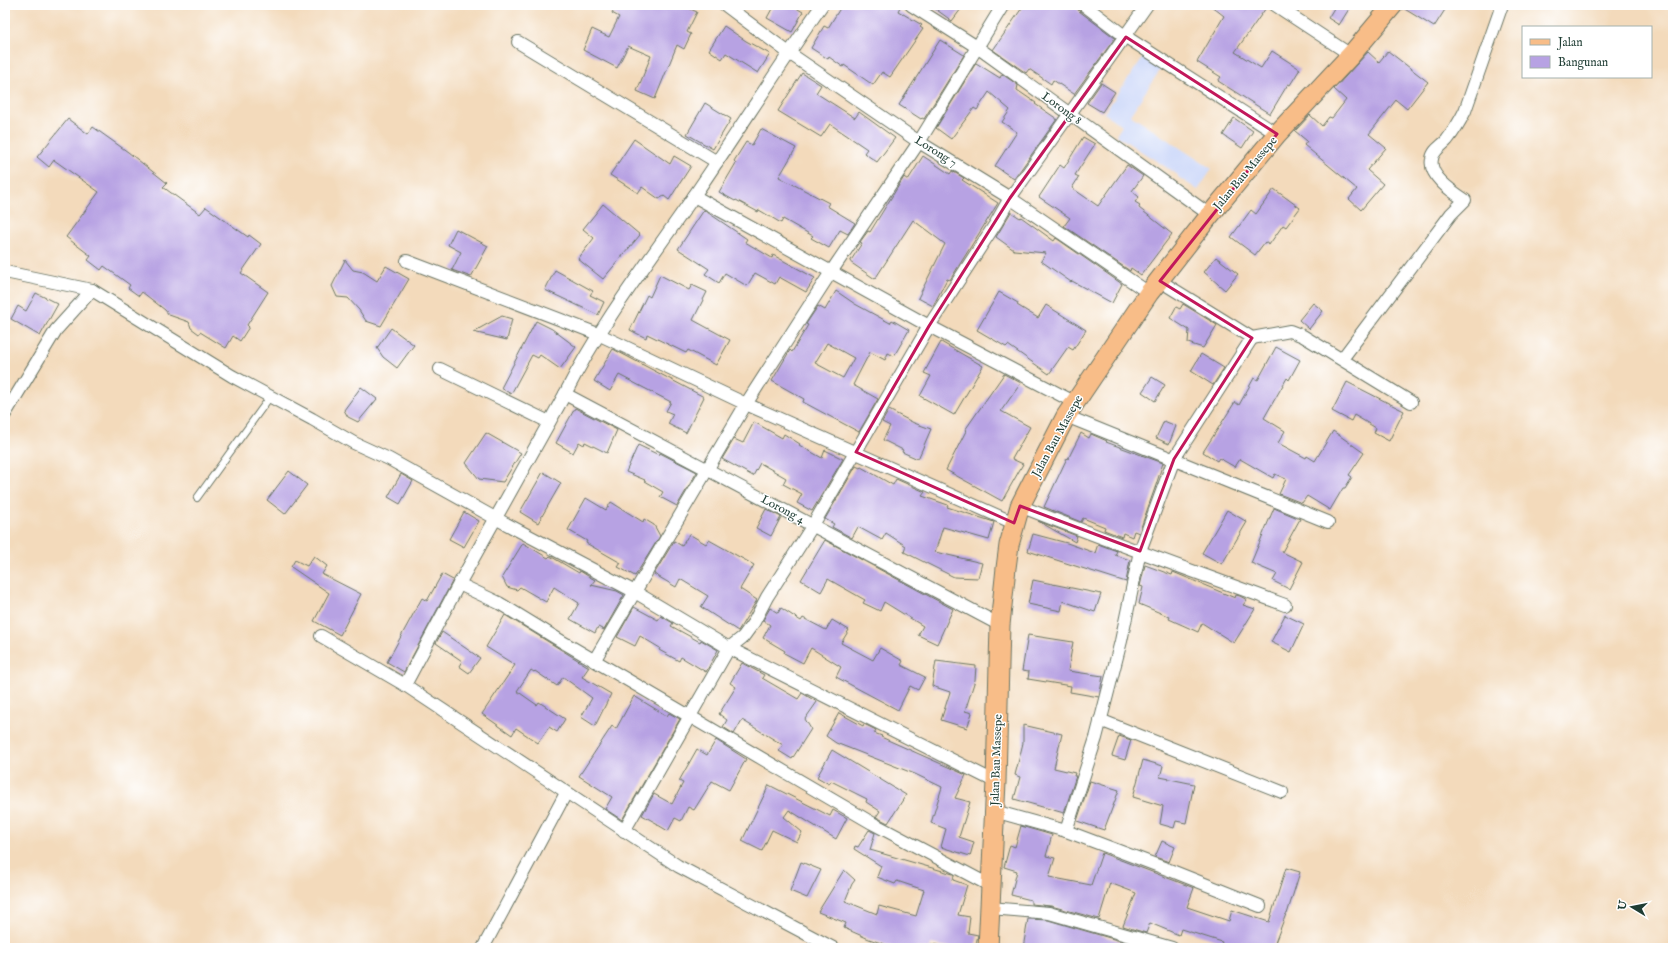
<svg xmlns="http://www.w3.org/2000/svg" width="1678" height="953" font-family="'IM FELL English',serif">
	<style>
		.built { fill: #cfdaf9 }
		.building { fill: #b7a2e3; fill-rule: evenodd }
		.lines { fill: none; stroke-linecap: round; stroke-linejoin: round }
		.lane-casing { stroke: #697463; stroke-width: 8 }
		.street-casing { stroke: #697463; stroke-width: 14 }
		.primary-casing { stroke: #697463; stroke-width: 21 }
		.lane { stroke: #fff; stroke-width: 6 }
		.street { stroke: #fff; stroke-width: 12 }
		.primary { stroke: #f8bd88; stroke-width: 19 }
		.marked { fill: none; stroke: #c2185b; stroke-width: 3; stroke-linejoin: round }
		.labels { text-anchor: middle; stroke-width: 3; stroke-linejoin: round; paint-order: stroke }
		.street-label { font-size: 12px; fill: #1f3d34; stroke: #fff }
	</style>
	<rect width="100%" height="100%" fill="#fff"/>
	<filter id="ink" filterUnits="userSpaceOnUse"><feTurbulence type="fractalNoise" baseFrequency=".025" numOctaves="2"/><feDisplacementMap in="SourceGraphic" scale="8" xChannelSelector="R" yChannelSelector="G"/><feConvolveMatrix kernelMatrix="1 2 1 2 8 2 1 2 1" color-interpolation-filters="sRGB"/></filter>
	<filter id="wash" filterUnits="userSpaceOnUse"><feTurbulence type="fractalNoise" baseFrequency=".012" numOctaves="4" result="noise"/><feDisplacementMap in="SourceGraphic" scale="16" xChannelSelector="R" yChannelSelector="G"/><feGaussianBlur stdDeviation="0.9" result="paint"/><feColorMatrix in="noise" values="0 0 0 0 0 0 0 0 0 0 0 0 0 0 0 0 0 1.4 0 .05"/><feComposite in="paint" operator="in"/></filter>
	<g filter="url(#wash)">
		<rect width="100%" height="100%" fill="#f3dabb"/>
		<path class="built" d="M1144,56L1162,67L1130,115L1212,169L1198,190L1178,177V175L1116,135L1122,126L1104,113Z"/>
		<g id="blocks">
			<g class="building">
				<path d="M616,5H682L697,12L687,32L691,34L684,49L677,45L655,99L637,91L651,56L628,46L617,68L583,50L592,29L609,37L619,17L612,13Z"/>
				<path d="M774,5H791L803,12L792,32L767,18Z"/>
				<path d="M842,5H901L898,11L922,25L920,27L923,29L890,77L882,72L873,85L844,65L843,67L829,57L828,59L811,48L824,26L828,28Z"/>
				<path d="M930,5H964L952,21Z"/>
				<path d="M1024,5H1075L1079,11L1115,38L1074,94L1053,80L1051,84L1029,69L1026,73L993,50Z"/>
				<path d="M1210,5H1268L1235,52L1261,68L1272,51L1300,69L1290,85L1288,84L1270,114L1218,81L1221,77L1197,62L1224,16Z"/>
				<path d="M1336,5H1343L1349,9L1339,25L1328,18Z"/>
				<path d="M1404,5H1448L1434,27L1403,8Z"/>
				<path d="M724,26L746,41L770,54L758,73L726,53L722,59L709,50Z"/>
				<path d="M940,40L964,55L924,119L922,118L921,119L899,105Z"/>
				<path d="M1388,51L1428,82L1407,109L1396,100L1369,134L1386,148L1367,170L1383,184L1361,210L1349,199L1357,189L1304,145L1307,141L1295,131L1310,115L1322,126L1329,117L1332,118L1346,100L1334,89L1368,52L1379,62Z"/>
				<path d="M976,63L1000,78L1002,74L1018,85L1017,90L1036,103L1035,104L1057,119L1014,179L995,166L1017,132L1002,122L1010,110L989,92L977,110L974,108L951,139L936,128Z"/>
				<path d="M802,73L821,85L816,93L855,118L859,112L895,138L877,162L864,153L867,149L830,124L821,137L778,111Z"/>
				<path d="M1101,83L1115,92L1102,112L1087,103Z"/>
				<path d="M705,103L731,119L713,149L687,134Z"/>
				<path d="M1234,118L1253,131L1242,148L1223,135Z"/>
				<path d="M68,119L88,134L93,127L128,152L167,183L163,187L200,214L206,207L248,237L249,235L261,244L241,273L268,292L247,325L249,327L240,341L233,336L226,348L200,332L199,334L191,328L189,322L169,315L165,310L142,292L139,296L128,288L130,285L104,266L101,270L88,260L91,256L66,237L99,192L54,160L49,167L37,157Z"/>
				<path d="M761,129L796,148L779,177L829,203L827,206L855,223L848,234L840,230L829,248L811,238L813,236L783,219L781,223L759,210L758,212L736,200L735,201L719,192L736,163L734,161L746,142L752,145Z"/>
				<path d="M1083,137L1095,144L1075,175L1079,177L1072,188L1098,206L1127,165L1143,176L1132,191L1139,197L1135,202L1140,205L1139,208L1172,234L1141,275L1131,268L1130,271L1064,226L1070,218L1039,197L1060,165L1064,168Z"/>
				<path d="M634,139L670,164L674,156L691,166L669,200L664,196L659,199L642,187L638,193L610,175Z"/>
				<path d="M923,156L950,174L952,171L964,178L962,180L998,203L950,280L947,279L933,306L918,298L945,244L913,220L875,279L850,262L862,243L860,242L868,231L870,232L904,177L908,180Z"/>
				<path d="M1274,189L1300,208L1286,227L1283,225L1269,245L1265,242L1255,255L1231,237L1251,210L1256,214Z"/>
				<path d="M603,204L640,235L603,279L578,259L594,238L583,229Z"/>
				<path d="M704,210L747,239L745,242L772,258L773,255L815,278L806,292L779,277L775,284L755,273L747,286L725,273L719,283L705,274L709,269L678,249Z"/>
				<path d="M1011,212L1020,218L1021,217L1054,241L1056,238L1122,284L1112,303L1072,281L1071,282L1041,261L1046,253L1014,250L996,237Z"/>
				<path d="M456,229L488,246L471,277L452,270L461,252L448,245Z"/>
				<path d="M1216,257L1238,274L1225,290L1204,272Z"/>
				<path d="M345,260L353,270L363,272L377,281L386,266L409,279L381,326L366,321L359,310L348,298L337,297L332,286Z"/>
				<path d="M555,270L593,291L590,295L604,302L598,315L545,290Z"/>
				<path d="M660,275L689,290L692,285L707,292L693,320L730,340L716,365L688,350L686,353L647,334L646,338L630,330L647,295L650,297Z"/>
				<path d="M836,291L855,304L890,323L892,320L909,330L894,356L888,353L885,360L870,352L858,375L853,385L878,399L859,432L803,402L804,399L772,381L790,350L792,352L808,325L806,324L818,306L825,310ZM827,343L854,358L843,378L815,363Z"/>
				<path d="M999,292L1018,303L1017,305L1038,318L1046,305L1086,330L1073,350L1068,347L1049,374L1008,345L1006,347L977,330Z"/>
				<path d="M36,293L58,304L40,336L11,319L18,306L26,311Z"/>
				<path d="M1313,303L1323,311L1309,329L1299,320Z"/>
				<path d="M1183,304L1217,325L1203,348L1188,343L1189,330L1170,318L1176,307L1180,309Z"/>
				<path d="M502,316L512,319L507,340L473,332Z"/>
				<path d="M536,321L552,329L576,347L560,369L540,355L538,358L532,355L511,394L501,388Z"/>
				<path d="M391,328L414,345L397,368L383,357L377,348Z"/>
				<path d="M941,342L983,366L954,415L920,396L931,376L924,373Z"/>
				<path d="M1276,347L1300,360L1289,380L1287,378L1264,418L1285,431L1278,443L1306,458L1307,456L1315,461L1333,431L1364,453L1349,475L1352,477L1345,488H1343L1330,510L1307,496L1302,503L1279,494L1286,479L1275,474L1273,478L1240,459L1235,467L1219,458L1217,461L1203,452L1235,402L1239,405L1254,378L1258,380Z"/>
				<path d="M613,349L704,397L686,433L668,424L673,414L666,411L671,402L619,375L610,391L594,381Z"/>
				<path d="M1201,354L1224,368L1213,385L1191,371Z"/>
				<path d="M1004,374L1021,383L1001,411L1030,427L1012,459L1023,464L1002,501L946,470L966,431L965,430Z"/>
				<path d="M1152,377L1165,385L1155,401L1142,392Z"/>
				<path d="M1347,382L1404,411L1389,441L1374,433L1376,428L1354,415L1351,421L1332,411Z"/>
				<path d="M361,387L377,399L358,422L348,417L344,410Z"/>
				<path d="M575,408L617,430L607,453L585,442L584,445L579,442L573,453L556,443Z"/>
				<path d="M889,410L914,423L931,429L918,459L902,452L903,450L883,440L890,426L882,422Z"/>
				<path d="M1164,421L1176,426L1169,444L1156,438Z"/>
				<path d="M754,422L782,438L784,434L800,444L799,445L822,458L825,450L843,459L812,511L797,503L802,494L783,484L786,478L760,463L753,476L722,459L734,439L743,443Z"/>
				<path d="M486,433L521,453L503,482L479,479L466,463Z"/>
				<path d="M1081,433L1089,438L1091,434L1107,441L1106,442L1163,463L1156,485L1139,533L1134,531L1132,537L1123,533L1122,537L1104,530L1105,527L1083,518L1081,522L1044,507L1067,458L1068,459Z"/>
				<path d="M638,445L659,455L660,453L697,472L677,506L660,497L663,492L644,481L645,480L626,472Z"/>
				<path d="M856,466L860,468L861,467L893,485L896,479L925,492L922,496L948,505L947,507L994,522L989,540L943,527L935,552L982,563L978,578L954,577L904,552L906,546L886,533L882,540L858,527L852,538L832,527L834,524L825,519Z"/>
				<path d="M289,471L307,485L285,514L267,500Z"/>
				<path d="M543,472L561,483L538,523L520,512Z"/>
				<path d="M401,474L413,481L400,504L388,497Z"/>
				<path d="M586,498L606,510L611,502L643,522L644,519L654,525L660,536L635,576L618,567L621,563L586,543L587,541L568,530Z"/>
				<path d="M1274,508L1300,519L1282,552L1303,562L1289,589L1273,581L1277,574L1251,563Z"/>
				<path d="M766,509L781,517L771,536L756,528Z"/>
				<path d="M1227,510L1247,522L1222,564L1202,553Z"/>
				<path d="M464,512L479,521L464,547L449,539Z"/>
				<path d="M1038,521L1077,536L1075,542Z"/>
				<path d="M689,534L706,544L709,540L754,565L740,589L757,600L738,631L701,607L708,596L680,579L676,587L654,574L674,541L682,546Z"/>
				<path d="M1033,534L1067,543L1095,553L1098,544L1117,551L1115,555L1130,560L1126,582L1028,551Z"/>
				<path d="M825,540L953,609L937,644L918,635L923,626L884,602L880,611L863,603L865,600L828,579L821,592L801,580Z"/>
				<path d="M523,543L548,558L550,556L579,573L580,571L588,576L595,580L591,585L617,591L624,595L604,630L598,627L595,633L570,619L579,603L554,587L546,602L520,587L517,590L507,587L502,577Z"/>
				<path d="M314,556L327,566L322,574L361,594L340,635L314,621L329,593L291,567L295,560L307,566Z"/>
				<path d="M1145,565L1172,575L1173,572L1235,598L1236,595L1240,596L1247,600L1243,605L1255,609L1234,643L1202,623L1198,632L1169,619L1170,617L1139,604L1143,587L1140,586Z"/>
				<path d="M442,574L453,580L404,672L387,662L422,598L427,601Z"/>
				<path d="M1033,580L1101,594L1095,612L1063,601L1061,611L1028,604Z"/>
				<path d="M634,607L658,620L661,616L673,623L671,626L700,642L701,640L718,650L706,672L681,657L679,661L659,650L660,648L640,636L635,646L617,637Z"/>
				<path d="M770,608L778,613L781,608L801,621L803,618L826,630L832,620L849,630L841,643L873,660L880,648L903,661L901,665L925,677L918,690L910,686L898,710L836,677L841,667L811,648L803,663L784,653L785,651L763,638L770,625L763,620Z"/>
				<path d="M505,615L589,667L582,677L611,694L595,726L581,717L592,698L563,677L557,686L535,671L534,672L531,670L517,691L537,705L539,702L565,719L557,732L549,727L538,743L516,728L512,735L482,714L515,665L486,647Z"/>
				<path d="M1285,615L1304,624L1291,652L1271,642Z"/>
				<path d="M442,632L480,658L469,673L459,666L462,661L436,643Z"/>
				<path d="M1028,635L1073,642L1068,671L1103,676L1099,697L1070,692L1071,686L1028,679L1029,672L1022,671Z"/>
				<path d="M936,661L976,666L975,680L965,711L972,713L967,728L941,720L950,692L932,686Z"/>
				<path d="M742,663L764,675L762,678L798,699L802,693L817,702L805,719L811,729L792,759L779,751L783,745L742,720L734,734L723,727L727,720L719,714L736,687L730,683Z"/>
				<path d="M634,696L667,716L669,713L680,719L622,820L605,809L612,797L579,776L612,726L616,729Z"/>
				<path d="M839,713L863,726L864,724L876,730L874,733L882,736L881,737L966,775L955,798L970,802L959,837L974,842L970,856L941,847L946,829L931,823L942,787L915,774L836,743L826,736Z"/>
				<path d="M1023,725L1062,734L1054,768L1075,773L1074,776H1076L1064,813L1014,799L1020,777L1015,775L1023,743Z"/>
				<path d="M1119,736L1131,740L1125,760L1112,756Z"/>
				<path d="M716,740L746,759L729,790L712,781L694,810L688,807L681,821L675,818L668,831L658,825V824L642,815L654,794L672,804L683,783L679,781L697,749L707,755Z"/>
				<path d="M832,750L906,795L888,823L876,817L880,811L866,802L867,799L831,781L829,784L817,777Z"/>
				<path d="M1143,760L1163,766L1160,777L1194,784L1186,823L1176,821L1174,828L1160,824L1163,806L1133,797Z"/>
				<path d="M1090,781L1119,790L1104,830L1077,821Z"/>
				<path d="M769,785L830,816L833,810L847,818L836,839L789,810L784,817L802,832L797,842L772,830L762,851L742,841Z"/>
				<path d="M1021,826L1052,835L1046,856L1055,858L1049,877L1091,885L1102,853L1194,888L1187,907L1229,921L1232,910L1269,922L1286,868L1300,872L1287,914H1286L1273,948H1220L1222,942L1181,929L1179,935L1150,923L1146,933L1123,926L1136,893L1110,883L1099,919L1051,906L1031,904V900L1011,895L1017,871L1004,867L1010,845L1015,847Z"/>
				<path d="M869,830L875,833L870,850L953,874L954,875L953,880L967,885L958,915L970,917L968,933L978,935L975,948H955L931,944L930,948H896L869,939L844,928L846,923L818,912L844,870L855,880L852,884L845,901L877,914L879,906L916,916L924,890L897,881L895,884L877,877L881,866L854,849L855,846L858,847Z"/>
				<path d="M1162,841L1175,847L1169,862L1155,857Z"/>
				<path d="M801,862L821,870L807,898L790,891Z"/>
				<path d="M1028,919L1048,920L1141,947L1023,948Z"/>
			</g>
		</g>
	</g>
	<g filter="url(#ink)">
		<use href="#blocks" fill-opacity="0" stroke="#697463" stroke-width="1"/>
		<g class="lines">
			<defs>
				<path id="lane" d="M197,498L270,397"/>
				<g id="street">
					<path d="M725,5L789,53L919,142L1010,198L1149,293"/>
					<path d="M911,5L977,47L1210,215"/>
					<path d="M1084,5L1126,37L1277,134"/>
					<path d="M1275,5L1351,55"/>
					<path d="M518,42L717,162"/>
					<path d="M694,196L929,326L1074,402"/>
					<path d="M407,261L598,334L746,404L1014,523"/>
					<path d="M5,272L92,290L232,376L312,419L354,443L389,459L495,518L635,592L729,648L996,782"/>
					<path d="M1160,281L1252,338L1290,331L1303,336L1411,402"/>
					<path d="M1342,359L1451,214L1465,200C1453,192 1428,176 1432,159C1433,150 1442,146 1447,140C1454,131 1460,121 1465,111L1502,5"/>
					<path d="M440,369L549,422"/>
					<path d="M565,394L1000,625"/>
					<path d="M5,414L56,330L92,290"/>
					<path d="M1066,416L1328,522"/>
					<path d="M1020,506C1107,541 1196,572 1285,605"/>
					<path d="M459,584L499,603L561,641L872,823L991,886"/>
					<path d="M321,636L405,685L678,866L833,948"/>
					<path d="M594,661L746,404L831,272L919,142L1003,5"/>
					<path d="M405,685L459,584L565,394C601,323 649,261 694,196C737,133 778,68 822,5"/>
					<path d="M1100,720L1282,792"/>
					<path d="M994,811L1066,831L1172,871L1260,906"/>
					<path d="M624,831L729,648L743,637L754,622L767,597L813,525L929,326L996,223L1010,198L1147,5"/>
					<path d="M1066,831L1096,738L1121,641L1140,551L1174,459L1252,338"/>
					<path d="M990,908L1049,913L1172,948"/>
					<path d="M483,948L566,793"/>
				</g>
				<path id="primary" d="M988,948L996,782L1000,625L1006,568L1009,545L1020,506L1066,416L1149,293L1210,215L1277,134L1351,55L1393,5"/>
			</defs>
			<use href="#lane" class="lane-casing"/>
			<use href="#street" class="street-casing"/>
			<use href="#primary" class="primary-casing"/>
			<use href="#lane" class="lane"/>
			<use href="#street" class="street"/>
			<use href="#primary" class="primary"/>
		</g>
	</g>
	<path class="marked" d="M1126,37L1277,134L1160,281L1252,338L1174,459L1140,551L1020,506L1014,523L856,452L929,326L1010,198Z"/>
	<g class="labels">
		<g class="street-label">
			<text transform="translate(1062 108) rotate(36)" y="4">Lorong 8</text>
			<text transform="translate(936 151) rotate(32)" y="4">Lorong 7</text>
			<text transform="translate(1245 173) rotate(-50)" y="4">Jalan Bau Massepe</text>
			<text transform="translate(1057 436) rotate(-61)" y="4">Jalan Bau Massepe</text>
			<text transform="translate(783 509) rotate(28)" y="4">Lorong 4</text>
			<text transform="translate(996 760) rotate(-88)" y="4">Jalan Bau Massepe</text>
		</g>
	</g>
	<rect width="1678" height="953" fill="none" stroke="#fff" stroke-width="20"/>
	<rect x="1522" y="26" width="130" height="52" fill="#ffffff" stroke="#a5b1ae"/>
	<rect x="1530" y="39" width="20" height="6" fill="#f8bd88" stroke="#a5b1ae"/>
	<text x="1558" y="46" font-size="12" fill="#1f3d34">Jalan</text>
	<rect x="1530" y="56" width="20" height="12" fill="#b7a2e3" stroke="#a5b1ae"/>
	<text x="1558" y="66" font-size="12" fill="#1f3d34">Bangunan</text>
	<g transform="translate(1632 907) rotate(280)" stroke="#ffffff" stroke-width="3" paint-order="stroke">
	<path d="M0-3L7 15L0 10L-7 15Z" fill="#1f3d34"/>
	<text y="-6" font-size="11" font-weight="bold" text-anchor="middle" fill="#1f3d34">U</text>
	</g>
</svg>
